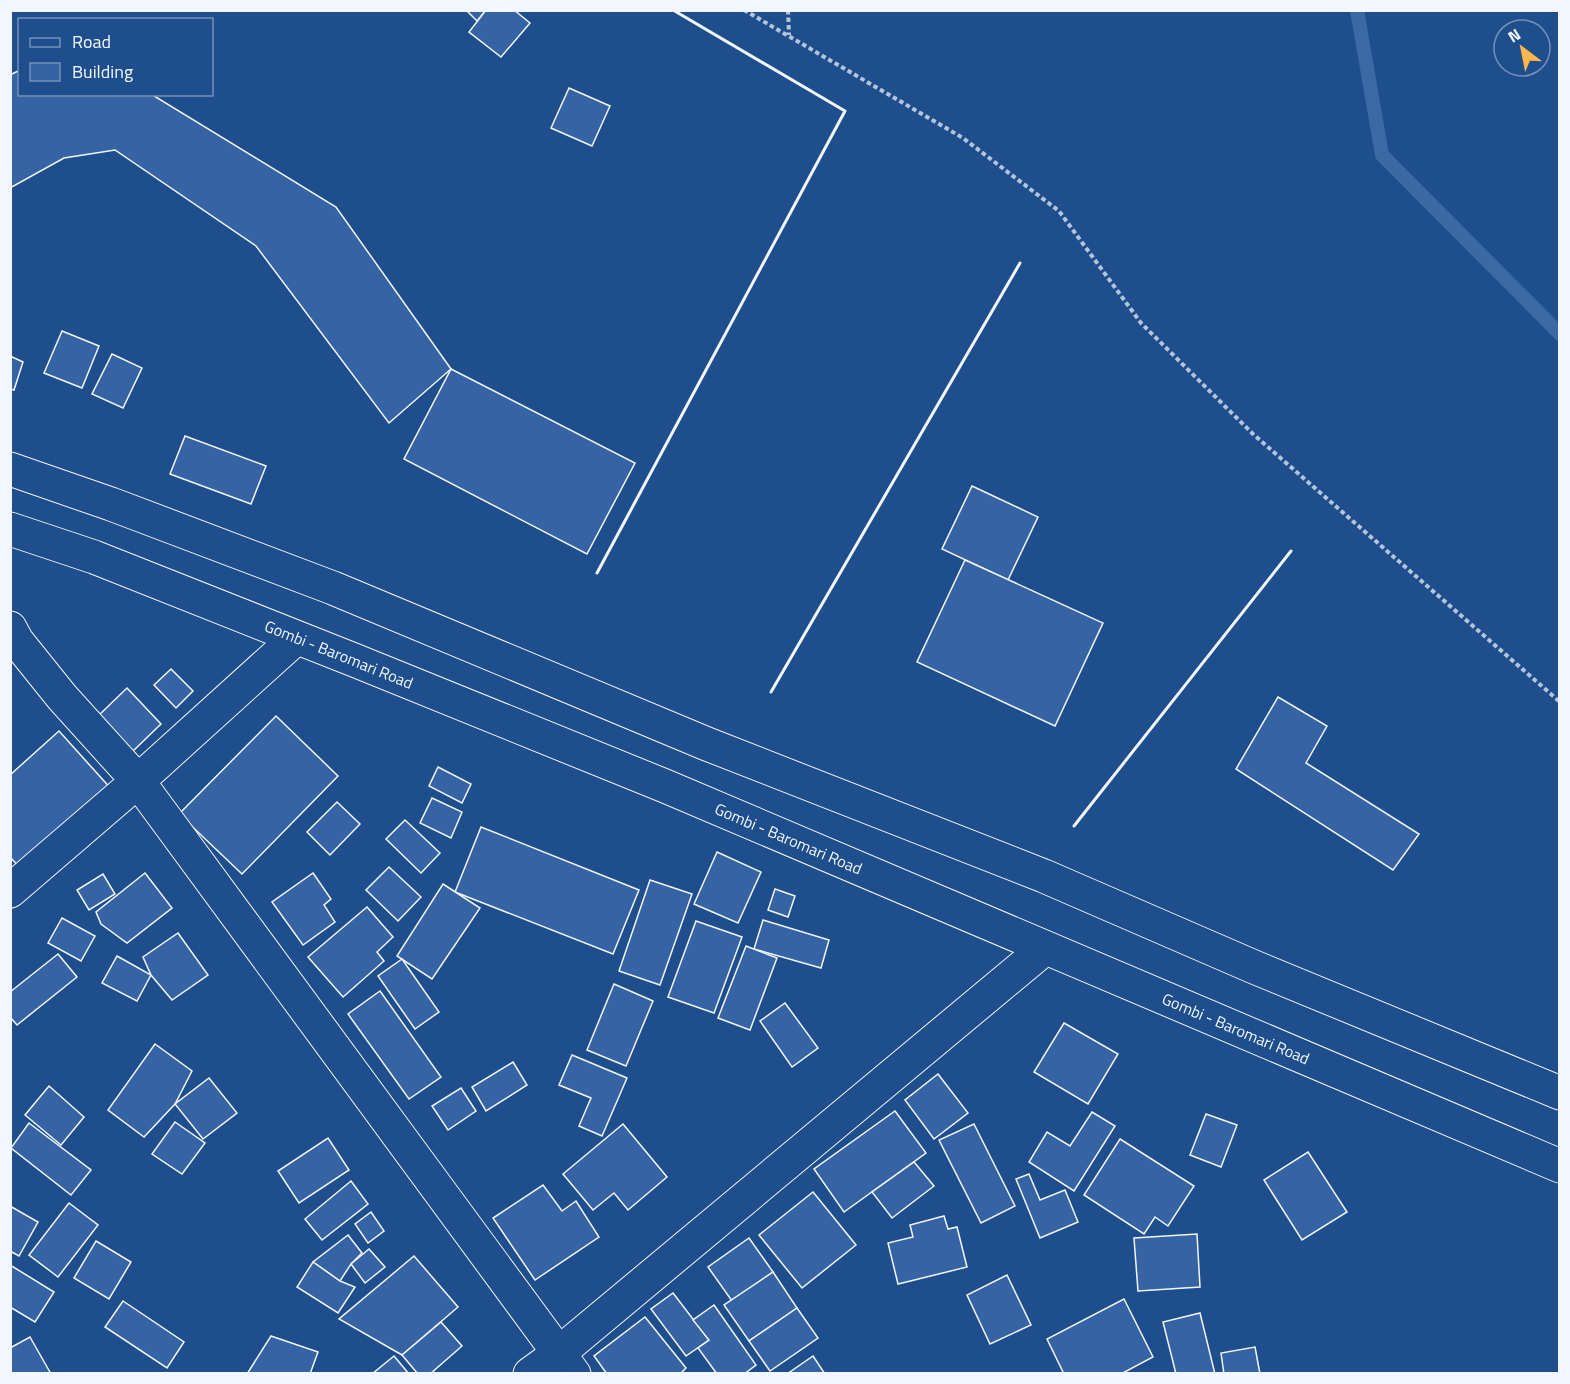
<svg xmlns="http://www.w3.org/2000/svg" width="1570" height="1384" font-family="'Titillium Web',sans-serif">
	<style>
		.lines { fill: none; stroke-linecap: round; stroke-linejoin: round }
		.stream { stroke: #3b69a3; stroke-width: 14 }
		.building { fill: #3563a3; stroke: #f2f6ff; stroke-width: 1.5 }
		.minor-casing { stroke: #f2f6ff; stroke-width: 35 }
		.major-casing { stroke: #f2f6ff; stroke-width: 35 }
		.path { stroke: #b3c4dc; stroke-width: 4; stroke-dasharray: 4.5 3; stroke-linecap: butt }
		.minor { stroke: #1f4e8c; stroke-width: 33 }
		.major { stroke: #1f4e8c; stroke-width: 33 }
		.wall { stroke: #f2f6ff; stroke-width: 3 }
		.labels { text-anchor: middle; stroke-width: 4.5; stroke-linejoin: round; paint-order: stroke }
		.street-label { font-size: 16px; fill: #f2f6ff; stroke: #1f4e8c }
	</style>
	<rect width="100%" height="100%" fill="#1f4e8c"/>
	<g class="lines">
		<path class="stream" d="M1357,10L1382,155L1560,334"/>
	</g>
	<g class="building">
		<path d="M466,10H486L477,21Z"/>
		<path d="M486,10H514L530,23L501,57L469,32Z"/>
		<path d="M20,70V94H151L336,207L451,369L389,423L256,246L115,150L64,158L10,188V75Z"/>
		<path d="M569,88L610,106L592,146L551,128Z"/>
		<path d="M62,331L99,346L82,388L44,373Z"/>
		<path d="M112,354L142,368L123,408L92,394Z"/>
		<path d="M10,356L23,362L14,390L10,389Z"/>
		<path d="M451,369L635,463L587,554L404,459Z"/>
		<path d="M185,436L266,466L251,504L170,474Z"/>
		<path d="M972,486L1038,517L1008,580L942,549Z"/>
		<path d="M965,560L1103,623L1055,726L917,662Z"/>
		<path d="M171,669L193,691L176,708L154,685Z"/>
		<path d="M127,688L161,724L132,752L97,717Z"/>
		<path d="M1278,697L1327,726L1306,763L1419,834L1393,870L1236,769Z"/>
		<path d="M276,716L338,776L242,874L179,814Z"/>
		<path d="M59,731L113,791L23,871L10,857V775Z"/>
		<path d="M438,767L471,784L462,803L429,786Z"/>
		<path d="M432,798L462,812L451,838L420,823Z"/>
		<path d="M337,802L360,824L330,855L307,832Z"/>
		<path d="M405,820L440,853L421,873L386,839Z"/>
		<path d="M481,827L639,890L613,954L455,892Z"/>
		<path d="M717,852L761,872L738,923L694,904Z"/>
		<path d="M389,867L421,897L398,921L366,890Z"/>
		<path d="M145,873L172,908L127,943L101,924L96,912Z"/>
		<path d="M313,873L331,899L324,905L335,922L303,945L272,902Z"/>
		<path d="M103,874L115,894L89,910L77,890Z"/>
		<path d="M650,880L692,894L660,985L619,971Z"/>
		<path d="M443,884L480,908L432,979L397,956Z"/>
		<path d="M775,889L795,896L788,917L768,910Z"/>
		<path d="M367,907L393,937L377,952L384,961L343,997L308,957Z"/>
		<path d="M62,918L95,936L81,961L48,943Z"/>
		<path d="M763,920L829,940L821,968L754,949Z"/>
		<path d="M696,921L742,937L714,1013L668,997Z"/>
		<path d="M178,933L208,975L172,1000L151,975L143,957Z"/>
		<path d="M746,946L777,958L750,1030L718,1018Z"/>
		<path d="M58,954L77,977L17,1025L10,1017V992Z"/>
		<path d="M117,956L151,975L137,1001L102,983Z"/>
		<path d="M402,959L439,1012L415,1029L378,976Z"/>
		<path d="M614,984L653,1001L626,1066L587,1050Z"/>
		<path d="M380,991L441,1077L409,1099L348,1014Z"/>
		<path d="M785,1003L818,1048L792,1067L760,1021Z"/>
		<path d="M1064,1023L1118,1054L1088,1104L1034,1072Z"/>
		<path d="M155,1044L192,1071L175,1104L144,1137L108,1110Z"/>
		<path d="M572,1055L627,1078L602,1136L579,1126L591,1098L559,1085Z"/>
		<path d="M513,1062L527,1085L486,1111L472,1087Z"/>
		<path d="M938,1074L968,1113L934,1139L905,1100Z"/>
		<path d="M209,1078L237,1113L203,1139L175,1104Z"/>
		<path d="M49,1086L84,1117L61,1145L25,1115Z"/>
		<path d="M461,1088L476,1111L448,1130L432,1106Z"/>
		<path d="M895,1111L926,1153L844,1212L814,1169Z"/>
		<path d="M1092,1112L1115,1126L1074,1191L1029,1162L1047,1132L1070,1146Z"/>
		<path d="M1206,1114L1237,1125L1221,1167L1190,1155Z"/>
		<path d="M175,1122L205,1143L182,1174L152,1154Z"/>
		<path d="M29,1123L91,1170L71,1195L11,1148Z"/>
		<path d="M623,1124L667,1177L628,1210L614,1193L593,1210L563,1174Z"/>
		<path d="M974,1124L1015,1206L981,1223L939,1140Z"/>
		<path d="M328,1138L349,1170L299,1203L278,1171Z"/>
		<path d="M1120,1139L1194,1186L1168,1226L1155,1217L1144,1234L1084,1195Z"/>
		<path d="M1308,1152L1347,1212L1302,1240L1264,1180Z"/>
		<path d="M914,1162L934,1186L892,1218L872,1192Z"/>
		<path d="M1029,1174L1040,1200L1065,1190L1078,1222L1040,1238L1016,1179Z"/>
		<path d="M351,1181L368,1204L322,1240L305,1219Z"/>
		<path d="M543,1185L562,1211L576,1201L599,1237L535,1280L493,1218Z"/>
		<path d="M813,1192L856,1245L802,1288L759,1235Z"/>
		<path d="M69,1203L98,1225L58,1277L29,1255Z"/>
		<path d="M10,1206L38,1222L19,1256L10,1251Z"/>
		<path d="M371,1212L384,1231L368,1243L355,1224Z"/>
		<path d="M944,1216L948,1229L957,1227L967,1267L898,1284L888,1243L913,1237L910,1225Z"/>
		<path d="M1197,1234L1200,1287L1138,1291L1134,1238Z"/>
		<path d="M348,1235L362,1253L351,1264L340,1281L313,1262Z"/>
		<path d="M749,1238L773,1272L732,1301L708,1267Z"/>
		<path d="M96,1241L131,1262L109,1299L74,1278Z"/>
		<path d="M369,1249L385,1267L365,1283L351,1264Z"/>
		<path d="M414,1256L458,1307L402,1355L339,1319Z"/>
		<path d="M313,1262L340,1281L355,1287L338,1313L297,1287Z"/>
		<path d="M10,1265L54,1292L35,1322L10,1307Z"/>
		<path d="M773,1272L797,1308L749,1341L724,1305Z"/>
		<path d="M1007,1275L1031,1325L990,1344L967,1295Z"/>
		<path d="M673,1293L709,1340L686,1356L651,1309Z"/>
		<path d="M1124,1299L1153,1357L1121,1374H1064L1047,1339Z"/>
		<path d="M123,1301L184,1342L167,1368L105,1327Z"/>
		<path d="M714,1305L756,1365L744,1374H717L698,1348L709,1340L693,1320Z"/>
		<path d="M797,1308L818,1338L770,1371L749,1341Z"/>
		<path d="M1200,1313L1215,1374H1176L1163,1322Z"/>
		<path d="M645,1317L686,1368L680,1374H607L594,1356Z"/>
		<path d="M441,1322L462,1346L430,1374H418L402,1355Z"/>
		<path d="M271,1336L318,1352L310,1374H247Z"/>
		<path d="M30,1337L51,1374H10V1348Z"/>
		<path d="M1255,1347L1260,1374H1224L1221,1353Z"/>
		<path d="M394,1356L409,1374H372Z"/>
		<path d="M813,1356L825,1374H787Z"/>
	</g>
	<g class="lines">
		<defs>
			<g id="minor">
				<path d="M10,628L17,641L62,697L138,781L574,1374"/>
				<path d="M10,891L138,781L296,638"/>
				<path d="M530,1374L559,1353L1045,948"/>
			</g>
			<g id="major">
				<path d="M10,469L111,504L333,588L707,744L1044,876L1254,967L1560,1093"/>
				<path id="s1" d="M10,529L94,557L354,660L665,786L1560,1166"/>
			</g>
		</defs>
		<use href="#minor" class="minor-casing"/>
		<use href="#major" class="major-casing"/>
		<g class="path">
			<path d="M744,10L963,138L1059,211L1141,323L1253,434L1560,702"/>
			<path d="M788,10L789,35"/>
		</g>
		<use href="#minor" class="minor"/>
		<use href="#major" class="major"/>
		<g class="wall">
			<path d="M597,573L845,111L673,10"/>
			<path d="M771,692L1020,263"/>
			<path d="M1074,826L1291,551"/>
		</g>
	</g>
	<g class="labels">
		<g class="street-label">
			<text dy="6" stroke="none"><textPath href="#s1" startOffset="352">Gombi - Baromari Road</textPath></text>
			<text dy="6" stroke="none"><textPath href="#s1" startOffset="838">Gombi - Baromari Road</textPath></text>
			<text dy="6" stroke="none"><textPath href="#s1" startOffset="1324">Gombi - Baromari Road</textPath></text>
		</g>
	</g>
	<rect width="1570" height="1384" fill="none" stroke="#f2f6ff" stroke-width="24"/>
	<rect x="18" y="18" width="195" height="78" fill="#1f4e8c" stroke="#7391ba" stroke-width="1.5"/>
	<rect x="30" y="38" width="30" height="9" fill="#1f4e8c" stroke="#7391ba" stroke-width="1.5"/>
	<text x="72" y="48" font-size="18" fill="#f2f6ff">Road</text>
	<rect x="30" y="63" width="30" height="18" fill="#3563a3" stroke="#7391ba" stroke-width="1.5"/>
	<text x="72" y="78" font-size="18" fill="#f2f6ff">Building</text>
	<g transform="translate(1522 48) rotate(328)"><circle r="28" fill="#1f4e8c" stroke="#7391ba" stroke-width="1.5"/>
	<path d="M0-4.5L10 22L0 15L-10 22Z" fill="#ffb74d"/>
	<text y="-9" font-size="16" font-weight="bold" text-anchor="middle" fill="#f2f6ff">N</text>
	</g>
</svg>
